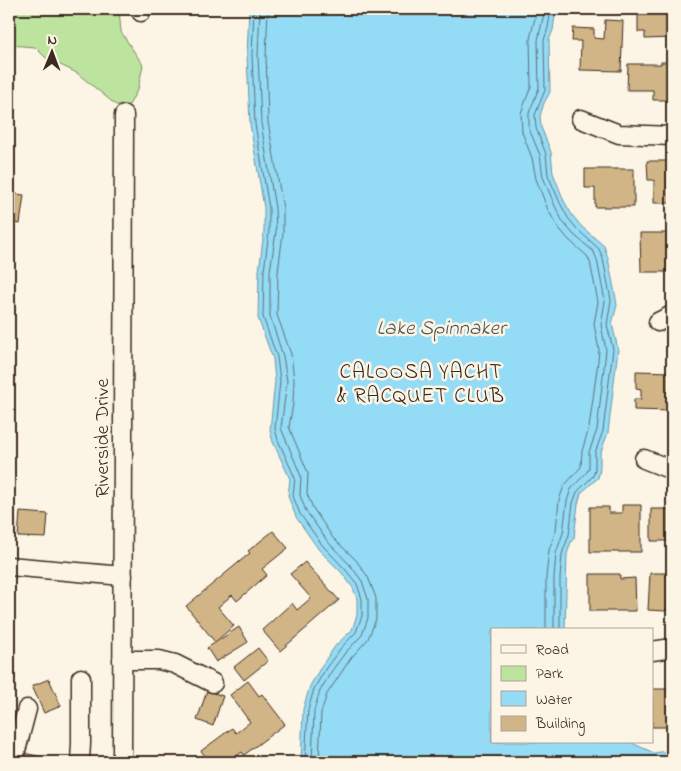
<svg xmlns="http://www.w3.org/2000/svg" width="681" height="771" font-family="'Indie Flower',sans-serif">
	<style>
		.green { fill: #bde49f; stroke: #7c875e }
		.water { fill: #94dbf6; stroke: #7094a0 }
		.lines { fill: none; stroke-linecap: round; stroke-linejoin: round }
		.shore { stroke: #5f7174; stroke-width: 1 }
		.building { fill: #d1b586; stroke: #3b2a1e }
		.minor-casing { stroke: #3b2a1e; stroke-width: 21 }
		.minor { stroke: #fcf5e5; stroke-width: 18 }
		.labels { text-anchor: middle; stroke-width: 5; stroke-linejoin: round; paint-order: stroke }
		.street-label { font-size: 20px; fill: #3b2a1e; stroke: #fcf5e5 }
		.water-label { font-size: 21px; font-style: italic; fill: #515654; stroke: #fcf5e5 }
		.neighbourhood-label { font-size: 21px; letter-spacing: 1px; fill: #3b2a1e; stroke: #fcf5e5 }
	</style>
	<rect width="100%" height="100%" fill="#fcf5e5"/>
	<filter id="ink" filterUnits="userSpaceOnUse"><feTurbulence type="fractalNoise" baseFrequency=".02" numOctaves="2"/><feDisplacementMap in="SourceGraphic" scale="10" xChannelSelector="R" yChannelSelector="G"/><feConvolveMatrix kernelMatrix="1 2 1 2 8 2 1 2 1" color-interpolation-filters="sRGB"/></filter>
	<g filter="url(#ink)">
		<path class="green" d="M9,9H119L121,32L143,65L138,89L129,105H116L77,73L46,58L35,47L9,45Z"/>
		<path class="water" d="M249,9H556L553,30L549,40L550,92L544,103L540,116L541,127L551,152L553,173L564,201L572,215L581,226L604,246L608,258L616,299L617,305L612,324L618,349L608,433L600,454V469L598,478L581,493L578,504L574,538L571,542L567,554L565,630H492V742H630L654,753L672,750V762H301L303,709L310,686L322,665L336,645L352,630L357,615V599L353,588L342,573L319,550L296,517L288,496L290,479L273,442L270,430L275,381L273,359L258,318L259,271L264,231V208L250,124L247,55Z"/>
		<g class="lines">
			<g class="shore">
				<path d="M254,9L252,55L255,124L269,208V231L264,271L263,317L277,357L280,381L275,429L278,440L295,478L293,496L300,514L323,546L345,569L357,584L362,599V616L356,632L340,649L326,668L314,689L308,710L305,762"/>
				<path d="M260,9L258,55L261,123L275,208L276,232L270,271V316L283,356L287,381L281,428L301,476L300,495L306,511L328,542L350,565L362,581L368,599V618L362,635L345,653L331,672L320,691L314,711L312,762"/>
				<path d="M268,9L266,55L268,122L283,208V233L278,272L277,315L291,354L294,380L293,404L289,427L308,473L307,494L313,508L333,538L356,560L368,577L376,598V619L368,639L351,658L327,694L321,713L319,762"/>
				<path d="M537,9L530,39L531,86L521,113L522,132L532,158L536,179L548,210L558,227L569,240L587,256L590,262L598,302L594,324L599,350L598,361L589,428L582,451L581,467L564,486L559,500L556,530L549,550L546,577V630"/>
				<path d="M545,9L538,40L539,88L529,113V129L540,155L543,177L555,206L563,222L573,234L594,252L597,260L605,301L601,325L606,350L597,430L589,452V468L587,472L571,489L567,501L563,533L556,553L554,578V630"/>
				<path d="M551,9L548,28L544,40L545,90L535,115L536,128L546,154L548,175L560,203L568,218L577,229L599,249L603,259L611,300L607,325L613,349L603,431L595,453V469L593,476L577,492L573,503L569,535L562,554L560,578V630"/>
			</g>
		</g>
		<g class="building">
			<path d="M638,9H672V38L645,39V32H638Z"/>
			<path d="M605,20L623,21L621,71L580,70L581,41H572L573,28L594,29V38L604,39Z"/>
			<path d="M661,62H672V100H653V90H627L628,64H661Z"/>
			<path d="M647,161H672V203H654V180H648Z"/>
			<path d="M585,169H634V207H595V188H585Z"/>
			<path d="M9,193L24,195L20,224L9,222Z"/>
			<path d="M640,233H672V272H641Z"/>
			<path d="M9,257H11L9,284Z"/>
			<path d="M636,371L672,372L671,411L634,410V399H641V389L636,388Z"/>
			<path d="M622,505H641V552H590V507H609V513H622Z"/>
			<path d="M651,509H672V547V541H651Z"/>
			<path d="M20,512L48,514L46,538L18,537Z"/>
			<path d="M273,531L288,548L262,569L267,575L237,601L232,595L218,607L234,626L215,642L186,606L250,553L248,551Z"/>
			<path d="M305,562L339,600L280,651L262,630L292,603L297,610L311,598L290,574Z"/>
			<path d="M650,573H672V607H667L666,611L648,610Z"/>
			<path d="M590,574H620V579L635,578L636,611H590Z"/>
			<path d="M239,627L248,642L216,662L207,648Z"/>
			<path d="M258,648L268,661L244,680L234,667Z"/>
			<path d="M49,679L61,706L44,713L32,686Z"/>
			<path d="M248,681L259,696L262,694L285,724L244,755L242,752L228,762H210L201,751L232,728L236,733L250,722L230,695Z"/>
			<path d="M652,689H672V718H669V727H652Z"/>
			<path d="M207,691L223,696L213,726L197,720Z"/>
			<path d="M24,753L42,757L40,762H21Z"/>
		</g>
		<g class="lines">
			<defs>
				<g id="minor">
					<path d="M140,9L141,12"/>
					<path d="M581,119L619,134L672,136"/>
					<path d="M658,322L672,315"/>
					<path d="M644,459L672,470"/>
					<path d="M9,566L123,576"/>
					<path d="M652,651L672,648"/>
					<path d="M122,660H159L175,664L213,683"/>
					<path d="M13,762L27,709"/>
					<path d="M80,762L81,743V678"/>
					<path d="M122,762L124,115"/>
				</g>
			</defs>
			<use href="#minor" class="minor-casing"/>
			<use href="#minor" class="minor"/>
		</g>
	</g>
	<g class="labels">
		<g class="street-label">
			<text transform="translate(101 438) rotate(-90)" y="7">Riverside Drive</text>
		</g>
		<g class="water-label">
			<text x="441" y="334">Lake Spinnaker</text>
		</g>
		<g class="neighbourhood-label">
			<text x="421" y="378">CALOOSA YACHT<tspan x="421" dy="24">&amp; RACQUET CLUB</tspan></text>
		</g>
	</g>
	<rect width="681" height="771" fill="none" stroke="#fcf5e5" stroke-width="30"/>
	<rect x="15" y="15" width="651" height="741" fill="none" stroke="#3b2a1e" stroke-width="2" filter="url(#ink)"/>
	<rect x="491" y="628" width="162" height="115" fill="#fcf5e5" stroke="#afa495"/>
	<rect x="501" y="645" width="25" height="8" fill="#fcf5e5" stroke="#afa495"/>
	<text x="536" y="654" font-size="15" fill="#3b2a1e">Road</text>
	<rect x="501" y="666" width="25" height="15" fill="#bde49f" stroke="#afa495"/>
	<text x="536" y="678" font-size="15" fill="#3b2a1e">Park</text>
	<rect x="501" y="691" width="25" height="15" fill="#94dbf6" stroke="#afa495"/>
	<text x="536" y="704" font-size="15" fill="#3b2a1e">Water</text>
	<rect x="501" y="716" width="25" height="15" fill="#d1b586" stroke="#afa495"/>
	<text x="536" y="728" font-size="15" fill="#3b2a1e">Building</text>
	<g transform="translate(52 52) rotate(1)" stroke="#fcf5e5" stroke-width="4" paint-order="stroke">
	<path d="M0-4L9 19L0 12L-9 19Z" fill="#3b2a1e"/>
	<text y="-8" font-size="14" font-weight="bold" text-anchor="middle" fill="#3b2a1e">N</text>
	</g>
</svg>
